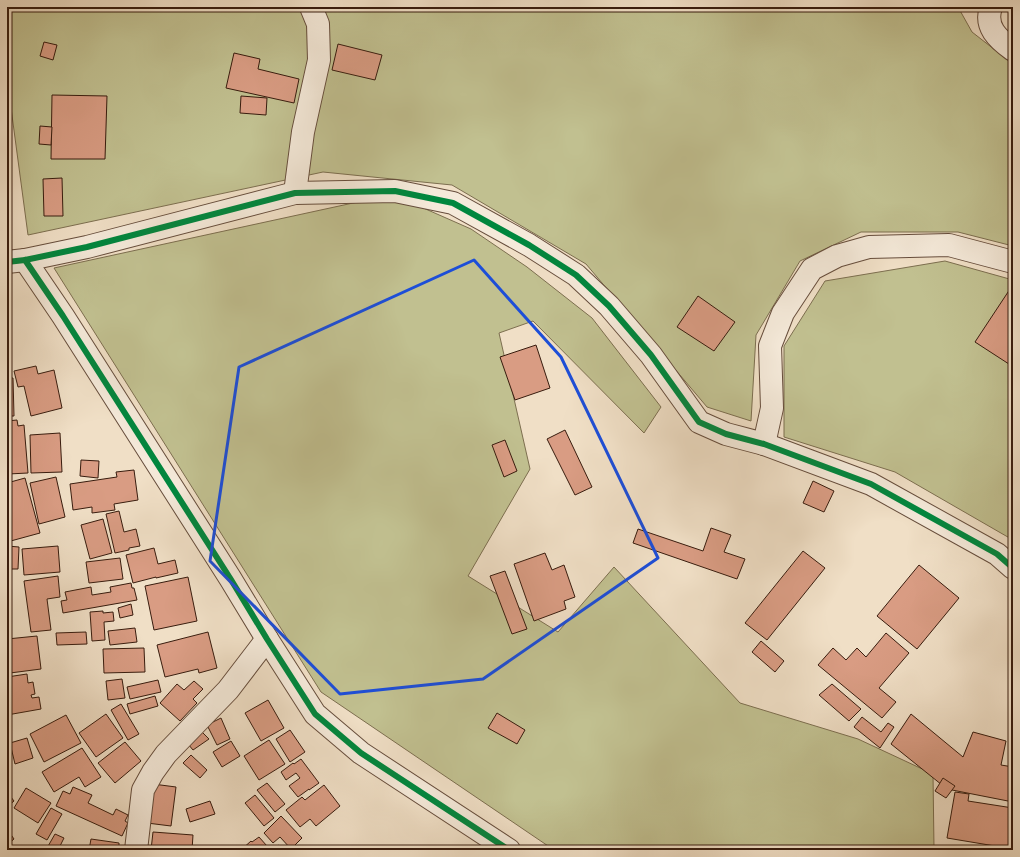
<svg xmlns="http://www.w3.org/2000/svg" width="1020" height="857" font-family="Vollkorn,serif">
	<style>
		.green { fill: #c1c090; stroke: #7c6e4f }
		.building { fill: #d99c83; stroke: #381c0e }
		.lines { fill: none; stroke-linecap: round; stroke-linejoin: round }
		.minor-casing { stroke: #664d3c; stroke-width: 24 }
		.minor { stroke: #f5eada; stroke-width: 22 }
		.cycleway-casing { stroke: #f5eada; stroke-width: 8 }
		.cycleway { stroke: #00873e; stroke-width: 6 }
		.marked { fill: none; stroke: #1d4ed8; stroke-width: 3; stroke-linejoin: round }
	</style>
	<rect width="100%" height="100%" fill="#f0dfc6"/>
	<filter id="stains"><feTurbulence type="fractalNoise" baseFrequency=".005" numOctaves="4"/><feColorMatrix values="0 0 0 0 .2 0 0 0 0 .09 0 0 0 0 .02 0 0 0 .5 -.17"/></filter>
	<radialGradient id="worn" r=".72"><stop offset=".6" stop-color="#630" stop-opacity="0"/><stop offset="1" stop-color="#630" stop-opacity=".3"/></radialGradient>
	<g class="green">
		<path d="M7,7H958L972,32L1013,64V246L958,232H861L800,261L756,335L751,421L707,407L586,264L452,185L323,172L28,235L7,78Z"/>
		<path d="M376,198L412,203L471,229L527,267L592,318L661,407L644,433L533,321L499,333L530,469L468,576L558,632L614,567L740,703L858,739L933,774L934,849L942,850H554L321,692L54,268Z"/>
		<path d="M945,261L1013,280V540L895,472L784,437V346L825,281Z"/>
	</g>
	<g class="building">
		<path d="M44,42L57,45L53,60L40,56Z"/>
		<path d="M338,44L382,55L375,80L332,70Z"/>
		<path d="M234,53L260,59L258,69L299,79L294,103L226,88Z"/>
		<path d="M52,95L107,96L105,159H51Z"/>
		<path d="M241,96L267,98L266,115L240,113Z"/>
		<path d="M40,126L52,127L51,145L39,144Z"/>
		<path d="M62,178L63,216H44L43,179Z"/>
		<path d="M1012,286H1013L1012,366L975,342Z"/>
		<path d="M698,296L735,322L714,351L677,327Z"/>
		<path d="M536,345L550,388L515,400L500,357Z"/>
		<path d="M36,366L38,374L54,370L62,408L31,416L24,386L18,387L14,371Z"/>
		<path d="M7,378H13L14,416H7Z"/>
		<path d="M17,420L18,426L24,425L28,473L8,474L7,421Z"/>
		<path d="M565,430L592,487L575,495L547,439Z"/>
		<path d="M60,433L62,472L31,473L30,435Z"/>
		<path d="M505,440L517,471L504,477L492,445Z"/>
		<path d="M81,460L99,461L98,478L80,476Z"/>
		<path d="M134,470L138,500L114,504L115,510L92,513V507L73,510L70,484L117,477L116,472Z"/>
		<path d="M56,477L65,517L39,524L30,483Z"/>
		<path d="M25,478L40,533L7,542V483Z"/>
		<path d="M813,481L834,491L824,512L803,503Z"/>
		<path d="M119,511L124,532L136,529L140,546L129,548V550L115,553L106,514Z"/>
		<path d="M103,519L112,553L90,559L81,525Z"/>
		<path d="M711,528L731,535L724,552L745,559L737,579L633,543L638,529L703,551Z"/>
		<path d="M7,546L19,547L18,569H7Z"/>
		<path d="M58,546L60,572L24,575L22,549Z"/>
		<path d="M154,548L158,564L175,560L178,573L156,578V577L133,583L126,555Z"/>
		<path d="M803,551L825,568L767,640L745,623Z"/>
		<path d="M545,553L552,570L564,565L575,597L564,601L566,609L534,621L514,564Z"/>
		<path d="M120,558L123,579L89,583L86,562Z"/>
		<path d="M919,565L959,598L917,649L877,616Z"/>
		<path d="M505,571L527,629L512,634L490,576Z"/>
		<path d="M58,576L60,597L47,599L51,630L31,632L24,581Z"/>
		<path d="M188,577L197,621L154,630L145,586Z"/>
		<path d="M131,583L132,588H134L137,600L63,613L61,601L67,600L65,592L91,587L92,595L111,592L110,587Z"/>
		<path d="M131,604L133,615L120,618L118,608Z"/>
		<path d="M103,611V613L113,612L114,621L104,622L105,640L92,641L90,612Z"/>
		<path d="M135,628L137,642L110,645L108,631Z"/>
		<path d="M86,632L87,644L57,645L56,633Z"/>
		<path d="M208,632L217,668L199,673L198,669L165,677L157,645Z"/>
		<path d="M886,633L909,653L879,688L896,702L882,718L818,665L833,648L846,660L857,648L866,657Z"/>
		<path d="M37,636L41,669L10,673L7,648V639Z"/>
		<path d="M761,641L784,661L775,672L752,652Z"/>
		<path d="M144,648L145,672L104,673L103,649Z"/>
		<path d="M27,674L28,683L33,682L35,694L31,695L32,698L39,697L41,709L7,715V677Z"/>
		<path d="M122,679L125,698L108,700L106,681Z"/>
		<path d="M158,680L161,692L130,699L127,687Z"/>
		<path d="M194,681L203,689L193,699L197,703L180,721L160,703L177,684L184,690Z"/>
		<path d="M832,684L861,709L849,721L819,695Z"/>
		<path d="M155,696L158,706L130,714L127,704Z"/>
		<path d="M268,700L284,728L261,741L245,713Z"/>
		<path d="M121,704L139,734L128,740L111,710Z"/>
		<path d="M497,713L525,730L517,744L488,728Z"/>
		<path d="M106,714L123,738L96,757L79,733Z"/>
		<path d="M911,714L963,757L973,732L1006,741L1001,765L1013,767V802L947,789L891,744Z"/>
		<path d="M66,715L81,743L44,762L30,734Z"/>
		<path d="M862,717L881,732L888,723L894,727L880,748L854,727Z"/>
		<path d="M221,718L230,739L217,745L207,725Z"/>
		<path d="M290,730L305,752L290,762L276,739Z"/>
		<path d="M202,732L209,739L193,750L188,744Z"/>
		<path d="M27,738L33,758L15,764L10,743Z"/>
		<path d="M269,740L285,764L259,780L244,756Z"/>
		<path d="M231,741L240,756L222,767L213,752Z"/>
		<path d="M125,742L141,761L115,783L98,763Z"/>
		<path d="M82,748L101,777L85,787L79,777L54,792L42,772Z"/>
		<path d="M191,755L207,770L200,778L183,763Z"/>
		<path d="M301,759L319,783L309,790V789L298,797L289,786L300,778L296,773L286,780L281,772L293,763L294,764Z"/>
		<path d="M943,778L955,786L946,798L935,791Z"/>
		<path d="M267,783L285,804L275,812L257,790Z"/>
		<path d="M153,784L176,787L171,826L147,823Z"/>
		<path d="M324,785L340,806L316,826L310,819L300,827L286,810L302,797L305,800Z"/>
		<path d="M73,787L92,795L88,803L113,815L116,809L128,815L125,821L128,823L122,836L56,806L63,791L70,794Z"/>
		<path d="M26,788L51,803L38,823L14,808Z"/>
		<path d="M7,792L14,801L7,807Z"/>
		<path d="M955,792L969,794L968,801L1013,808V849L947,838Z"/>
		<path d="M255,795L274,818L264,826L245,803Z"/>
		<path d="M210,801L215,814L190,822L186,809Z"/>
		<path d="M51,808L62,814L47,840L36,834Z"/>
		<path d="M281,816L302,838L291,849L280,837L273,843L264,833Z"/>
		<path d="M7,829L14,839L7,845Z"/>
		<path d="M153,832L193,835L192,850H151Z"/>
		<path d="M55,834L64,838L58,850H51L47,848Z"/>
		<path d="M259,837L267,846L262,850H241L251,841L252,842Z"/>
		<path d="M91,839L119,843V850H89Z"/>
		<path d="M279,845L283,850H272Z"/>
	</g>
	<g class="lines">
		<defs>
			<g id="minor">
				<path d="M991,7C984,27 998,39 1013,50"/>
				<path d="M295,193L303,132L319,60L318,24L311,7"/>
				<path d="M25,260L63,316L230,578L267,639L315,714L361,753L509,850"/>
				<path d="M7,262L25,260L87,247L295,193L395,191L453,203L529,245L576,275L609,306L651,355L699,422L726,434L764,444L871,484L997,554L1013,568"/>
				<path d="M764,444L772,408L770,346L783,313L812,269L837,256L869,247L949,245L1013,262"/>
				<path d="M136,850L143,790L153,772L166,754L228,690L267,639"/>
			</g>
		</defs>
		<use href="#minor" class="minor-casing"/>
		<use href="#minor" class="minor"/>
		<defs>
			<g id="cycleway">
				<path d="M25,260L63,316L230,578L267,639L315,714L361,753L509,850"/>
				<path d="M7,262L25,260L87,247L295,193L395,191L453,203L529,245L576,275L609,306L651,355L699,422L726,434L764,444L871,484L997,554L1013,568"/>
			</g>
		</defs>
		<use href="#cycleway" class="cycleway-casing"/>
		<use href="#cycleway" class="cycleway"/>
	</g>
	<path class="marked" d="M474,260L561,357L658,558L483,679L340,694L210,561L239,367Z"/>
	<rect width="1020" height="857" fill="none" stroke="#f0dfc6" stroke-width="24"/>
	<rect x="8" y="8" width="1004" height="841" fill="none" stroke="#381c0e" stroke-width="2"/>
	<rect x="12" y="12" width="996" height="833" fill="none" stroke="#381c0e"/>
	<rect width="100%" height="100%" filter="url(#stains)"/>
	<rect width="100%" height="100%" fill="url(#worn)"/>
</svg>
